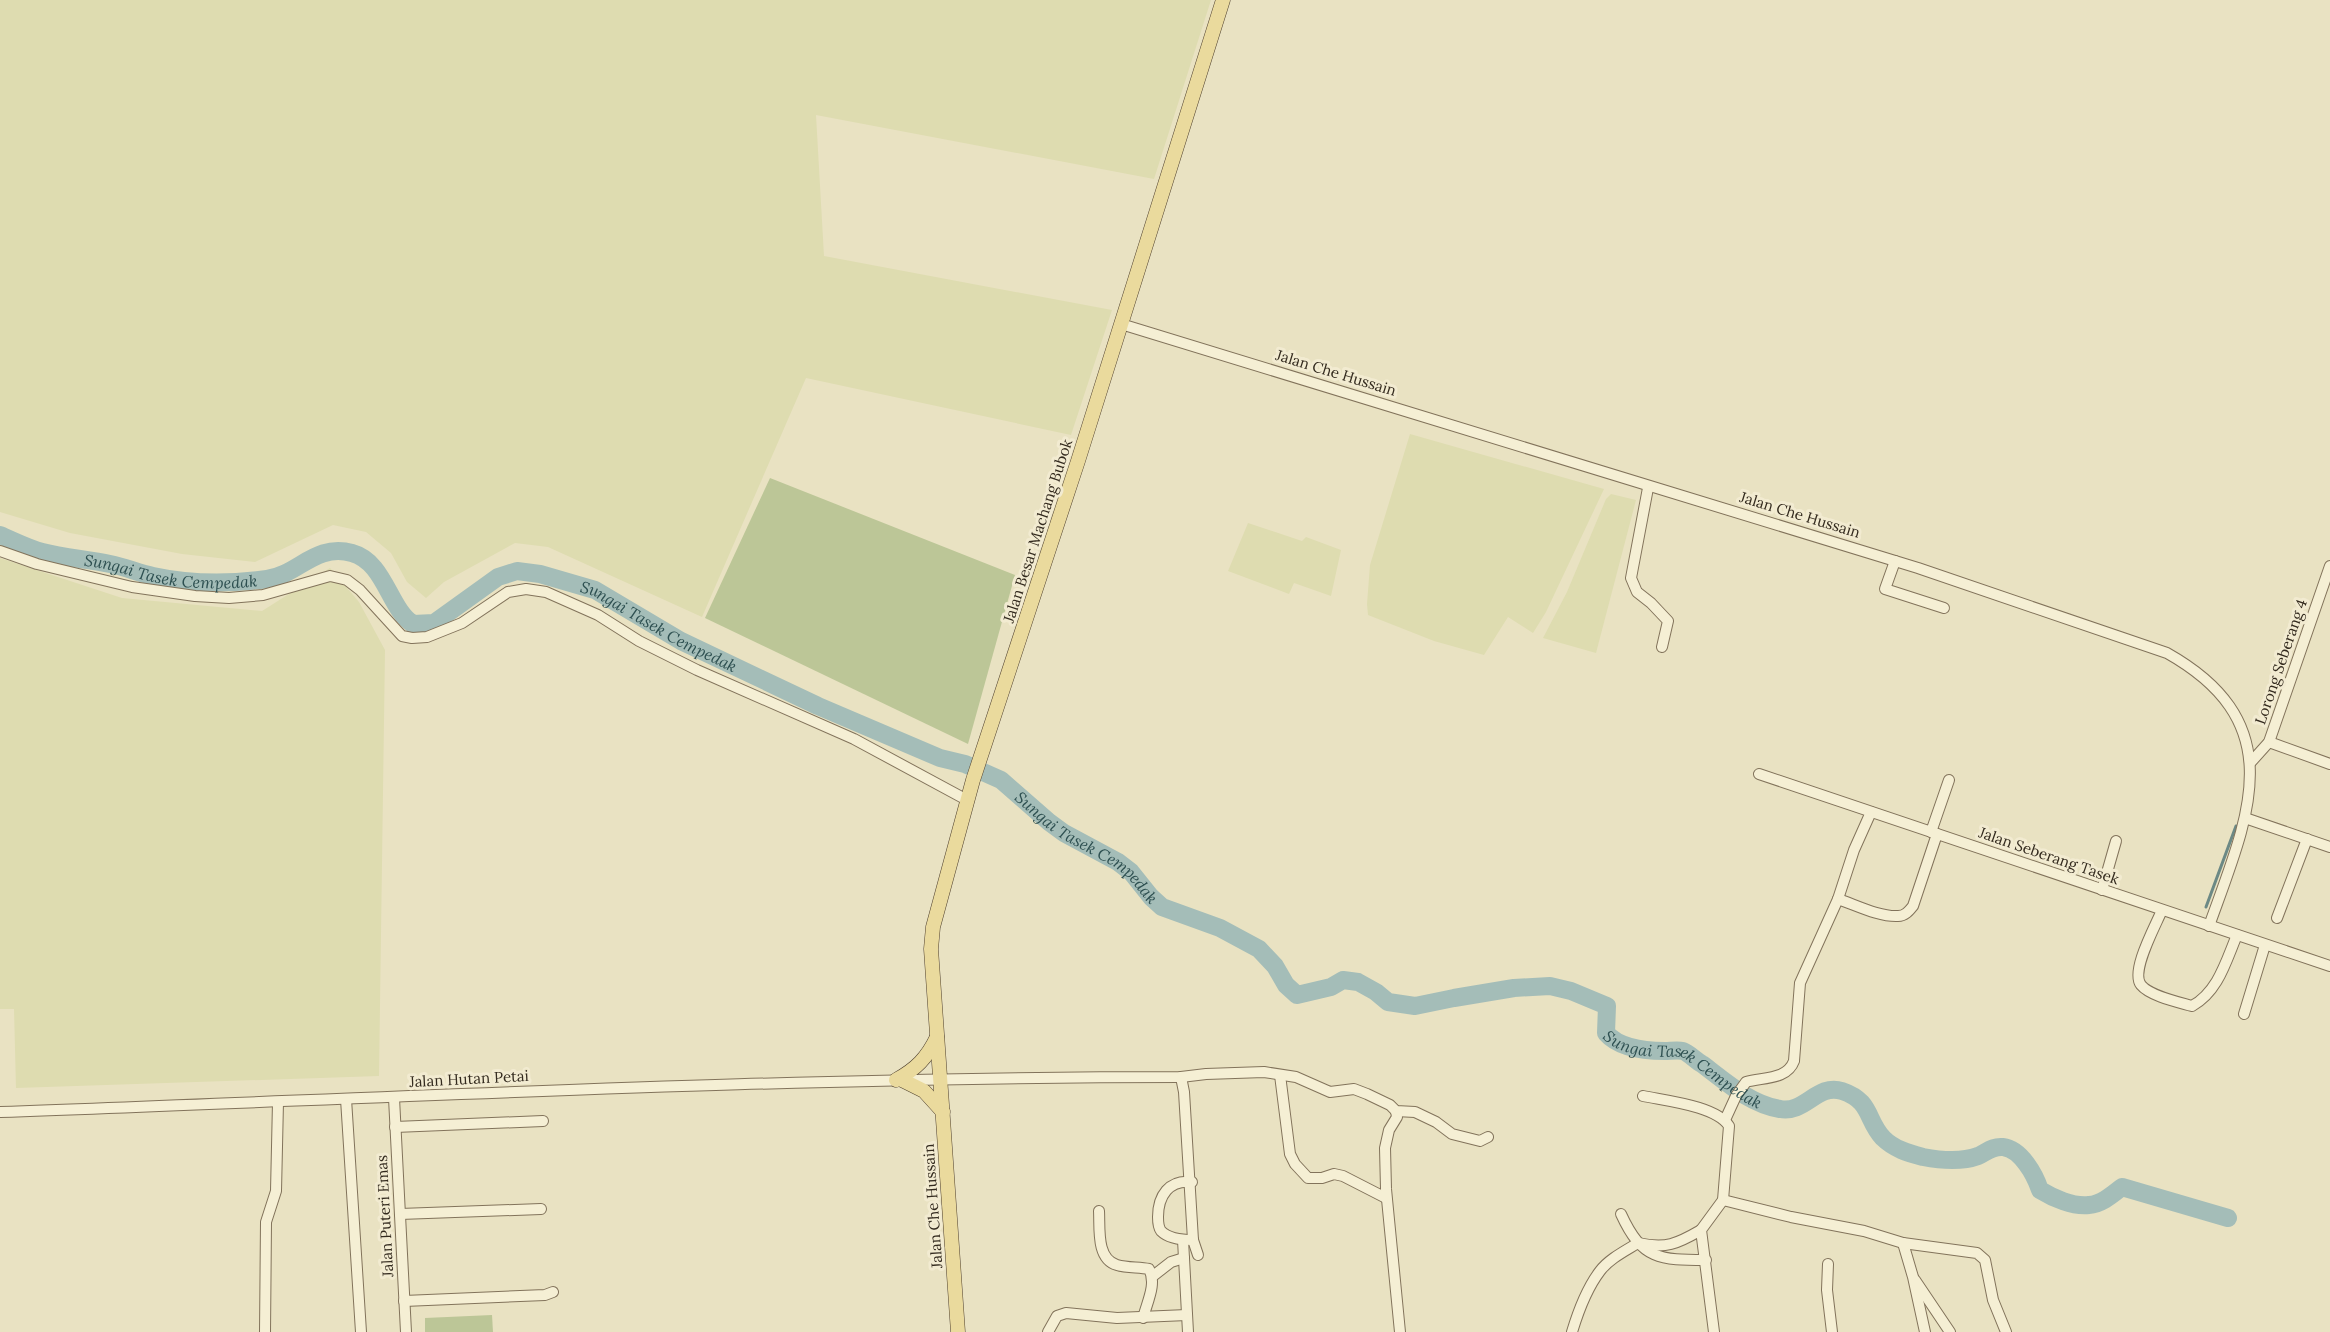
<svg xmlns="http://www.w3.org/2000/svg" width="2330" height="1332" font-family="Lora,serif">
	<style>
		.farmland { fill: #dedcb0 }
		.green { fill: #bcc697 }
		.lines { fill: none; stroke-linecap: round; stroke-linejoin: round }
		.stream { stroke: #6c8985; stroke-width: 3 }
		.river { stroke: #a4bdb8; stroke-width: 18 }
		.minor-casing { stroke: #82735b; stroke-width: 12 }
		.major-casing { stroke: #50412f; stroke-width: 15 }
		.minor { stroke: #f5efd4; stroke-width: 10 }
		.major { stroke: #eada9d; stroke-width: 14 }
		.labels { text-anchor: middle; stroke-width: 6; stroke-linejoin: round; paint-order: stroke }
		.street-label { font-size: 15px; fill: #332a1e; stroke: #f2ebd1 }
		.water-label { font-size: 16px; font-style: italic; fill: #2e5051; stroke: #f2ebd1 }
	</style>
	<rect width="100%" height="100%" fill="#e9e2c2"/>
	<g class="farmland">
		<path d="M0,0H1211L1154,179L816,115L824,256L1112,310L1071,435L806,378L702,617L548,547L515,543L444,582L426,598L407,582L391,553L366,532L333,525L255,562L182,554L70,533L0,512Z"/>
		<path d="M1410,434L1604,489L1546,612L1533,633L1508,617L1484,655L1434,641L1368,615L1367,604L1370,565Z"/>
		<path d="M1611,494L1636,500L1596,653L1543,638L1567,592L1606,499Z"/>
		<path d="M1248,523L1302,541L1306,537L1341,550L1331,596L1294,583L1289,594L1228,571Z"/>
		<path d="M0,558L122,598L262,611L330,568L359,602L385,650L379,1076L16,1088L14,1009H0Z"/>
	</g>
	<g class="green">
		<path d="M770,478L1015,575L968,744L705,618Z"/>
		<path d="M492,1315L493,1332H425V1318Z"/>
	</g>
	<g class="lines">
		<path class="stream" d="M2206,907L2236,826"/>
		<path class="river" id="s1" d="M0,535C14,541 28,548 42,552C64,558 87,559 110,564C125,567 139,573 153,576C190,584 230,584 267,579C298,575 315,543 352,553C385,562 389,609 413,624L434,623L498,577L517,571L540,574L595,590L681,641L818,706L940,758L965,764L1001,780L1049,822L1064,833L1118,862L1131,872L1151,897L1162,907L1220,928L1259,949L1275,966L1286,985L1297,995L1331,987L1343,980L1358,982L1376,992L1388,1002L1415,1006L1454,998L1514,988L1550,986L1571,991L1607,1006L1606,1033C1619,1048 1645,1051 1665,1051C1670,1051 1678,1050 1683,1051C1689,1053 1696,1061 1702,1064C1726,1082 1750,1104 1780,1109C1805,1114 1817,1083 1842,1091C1872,1101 1866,1120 1883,1138C1894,1149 1908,1153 1923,1157C1939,1160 1962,1162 1978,1156C1987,1152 1992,1146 2003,1147C2021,1149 2035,1175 2040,1190C2053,1198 2073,1207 2089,1205C2102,1204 2113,1194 2122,1187L2228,1218"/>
		<defs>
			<g id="minor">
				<path d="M1121,324L1918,568L2167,653C2293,724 2248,817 2209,926"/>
				<path d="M1648,488L1631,578L1637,592L1651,603L1668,621L1662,647"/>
				<path d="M0,551L37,564L132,587L195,596L229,598L263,595L330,576L347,580L360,590L402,636L412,638L427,637L462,623L508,592L526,589L546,592L598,615L639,641L697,670L854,739L967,800"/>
				<path d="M1895,561L1885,589L1944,608"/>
				<path d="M2269,742L2330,764"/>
				<path d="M2251,762L2269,742L2330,566"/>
				<path d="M1759,774L2330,966"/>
				<path d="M2245,818L2330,847"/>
				<path d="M1931,832L1949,780"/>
				<path d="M2102,890L2116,841"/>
				<path d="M1838,899C1856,905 1879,917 1898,916C1905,916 1909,911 1913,906L1937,834"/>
				<path d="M2162,910C2156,925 2130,971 2141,985C2150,996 2178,1002 2192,1006C2218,992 2226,961 2237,935"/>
				<path d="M2277,918L2307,839"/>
				<path d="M2244,1014L2265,945"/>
				<path d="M1280,1075L1290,1154L1295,1164L1308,1178H1322L1334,1174L1343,1176L1386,1198"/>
				<path d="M1181,1077L1184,1092L1193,1240L1198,1255"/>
				<path d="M1643,1096C1667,1101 1716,1106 1729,1126L1723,1200L1701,1230L1714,1332"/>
				<path d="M394,1098L406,1332"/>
				<path d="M346,1099L361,1332"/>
				<path d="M1396,1111L1397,1117L1389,1130L1385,1148L1386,1189L1400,1332"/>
				<path d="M0,1112C394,1098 787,1077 1181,1077L1206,1074L1264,1072L1296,1077L1330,1092L1354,1089L1367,1094L1390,1105L1396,1111L1415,1112L1436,1122L1452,1134L1480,1141L1488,1137"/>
				<path d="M1725,1120L1736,1096L1746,1082C1763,1077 1787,1080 1794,1061L1800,983L1838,899L1854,850L1871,812"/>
				<path d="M395,1127L543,1121"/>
				<path d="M1192,1182C1169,1179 1158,1196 1158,1217C1158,1222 1158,1227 1161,1231C1169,1239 1183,1240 1193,1240"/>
				<path d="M1723,1200L1791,1217L1864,1231L1903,1243L1977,1253L1985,1260L1993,1300L2006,1332"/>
				<path d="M1099,1211C1100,1228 1096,1259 1117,1265C1127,1268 1139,1267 1149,1269C1157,1284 1147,1302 1143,1318"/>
				<path d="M400,1214L541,1209"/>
				<path d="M1621,1214C1642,1260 1660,1260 1706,1260"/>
				<path d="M1183,1240L1188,1332"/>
				<path d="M1903,1243L1913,1277L1925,1332"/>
				<path d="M1828,1264L1827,1290L1832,1332"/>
				<path d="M1153,1276L1171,1262L1184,1258"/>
				<path d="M1915,1280L1950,1332"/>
				<path d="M404,1301L545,1295L553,1292"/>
				<path d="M265,1332L266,1222L276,1191L278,1102"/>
				<path d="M1048,1332L1057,1316L1066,1313L1117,1318L1187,1315"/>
				<path d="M1572,1332C1578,1312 1587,1288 1600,1271C1609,1259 1625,1251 1638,1243C1666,1249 1677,1244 1701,1230"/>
			</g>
			<g id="major">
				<path d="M896,1080C916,1069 927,1058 937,1037"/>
				<path d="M902,1080L924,1091L943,1112"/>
				<path d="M958,1332L931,949L933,927L973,780L1078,461L1223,0"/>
			</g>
		</defs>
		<use href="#minor" class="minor-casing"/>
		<use href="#major" class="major-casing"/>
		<use href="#minor" class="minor"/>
		<use href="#major" class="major"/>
	</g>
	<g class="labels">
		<g class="street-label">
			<text transform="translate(1336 373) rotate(17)" y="5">Jalan Che Hussain</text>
			<text transform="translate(1800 515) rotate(17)" y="5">Jalan Che Hussain</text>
			<text transform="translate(1038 531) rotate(-72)" y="5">Jalan Besar Machang Bubok</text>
			<text transform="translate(2281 662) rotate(-71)" y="5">Lorong Seberang 4</text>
			<text transform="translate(2049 856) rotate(19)" y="5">Jalan Seberang Tasek</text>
			<text transform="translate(469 1079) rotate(-3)" y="5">Jalan Hutan Petai</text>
			<text transform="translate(933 1206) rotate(-94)" y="5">Jalan Che Hussain</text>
			<text transform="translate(385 1216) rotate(-93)" y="5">Jalan Puteri Emas</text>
		</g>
		<g class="water-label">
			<text dy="6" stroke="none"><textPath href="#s1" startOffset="176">Sungai Tasek Cempedak</textPath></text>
			<text dy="6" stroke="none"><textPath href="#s1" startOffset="734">Sungai Tasek Cempedak</textPath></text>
			<text dy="6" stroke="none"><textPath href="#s1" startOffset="1220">Sungai Tasek Cempedak</textPath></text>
			<text dy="6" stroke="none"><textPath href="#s1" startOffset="1923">Sungai Tasek Cempedak</textPath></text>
		</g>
	</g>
</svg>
